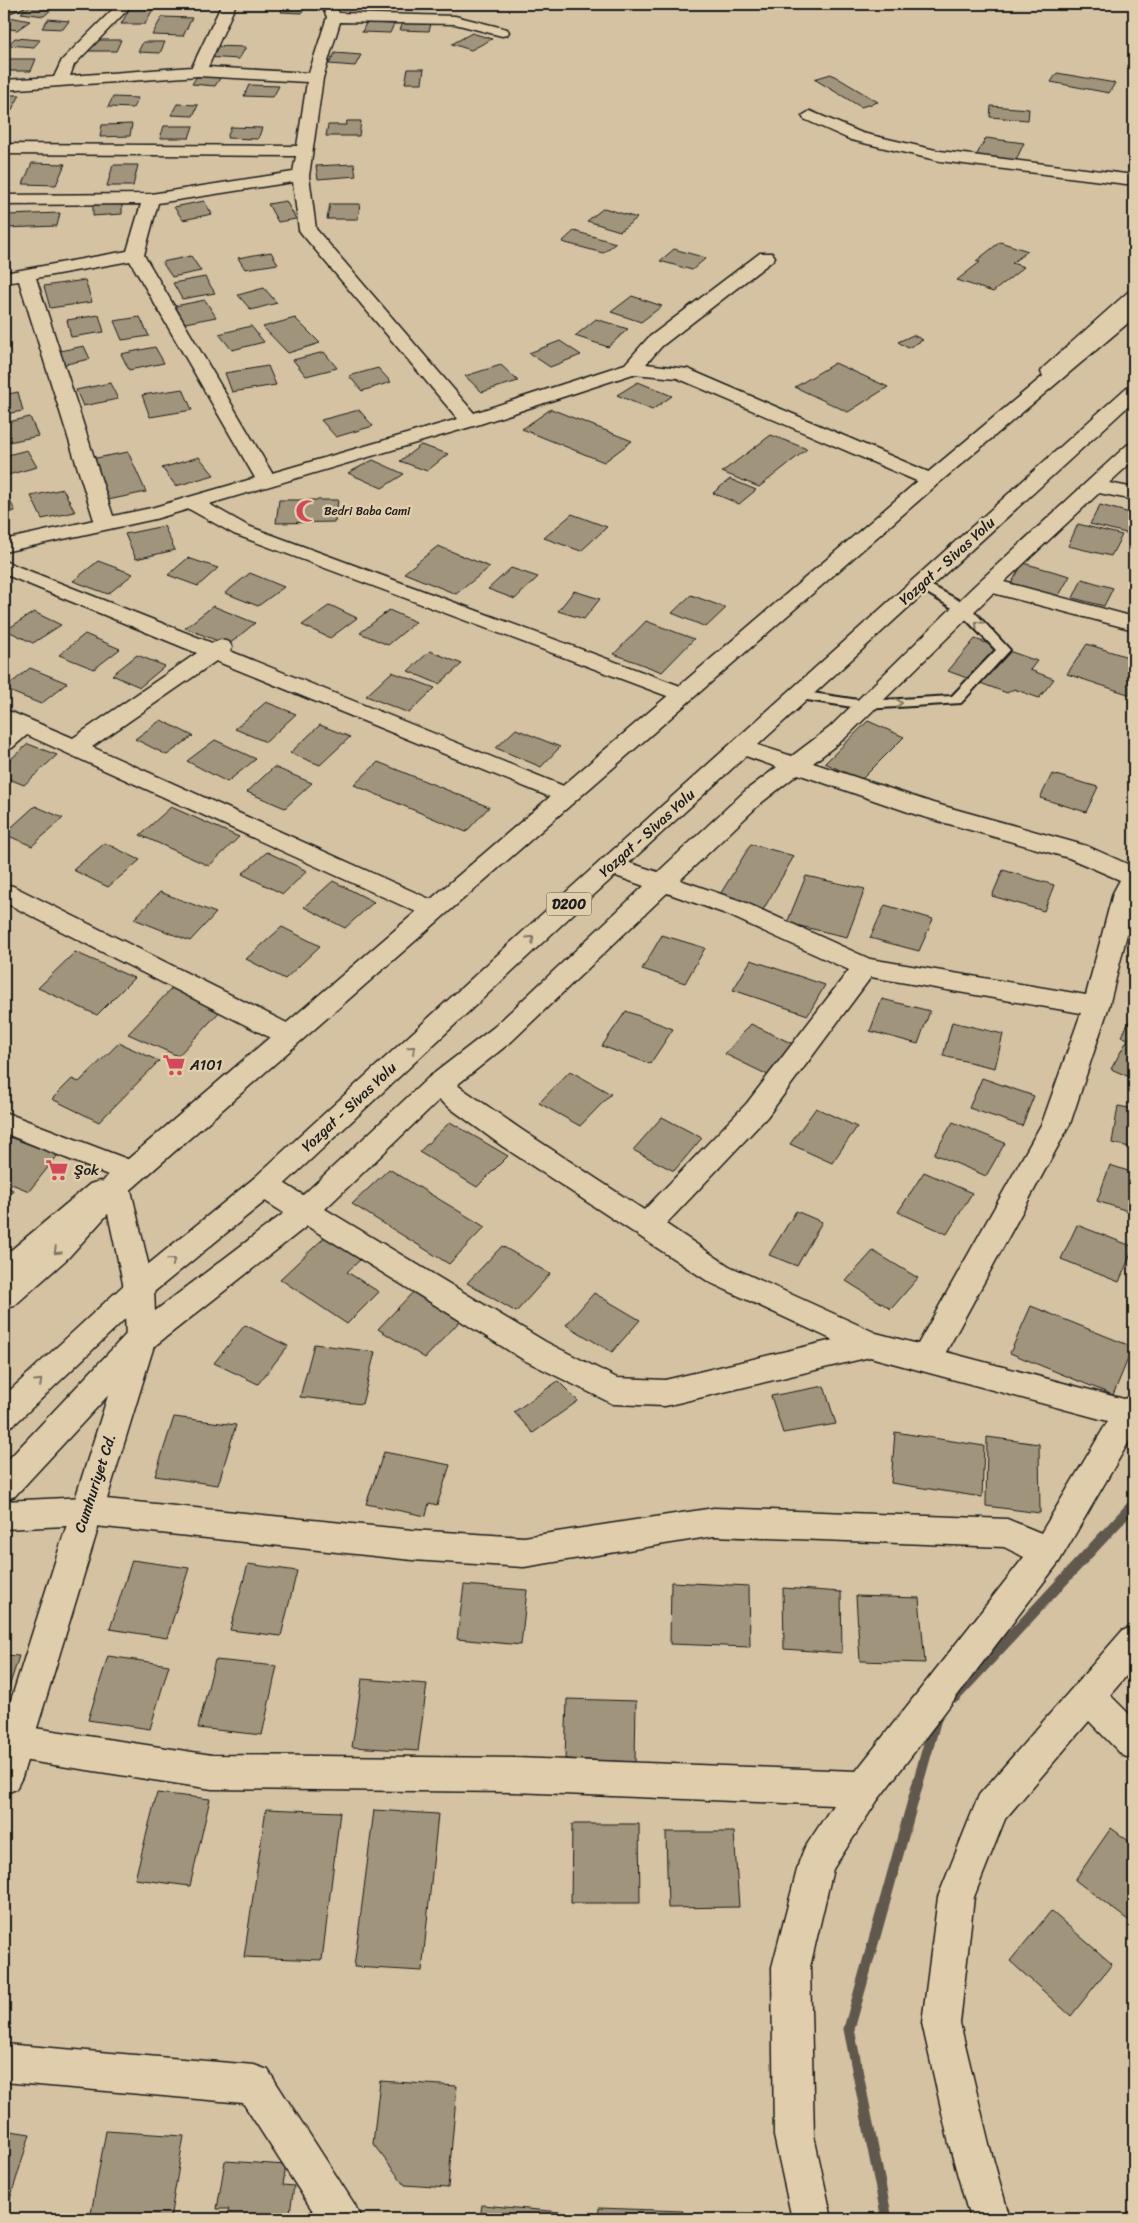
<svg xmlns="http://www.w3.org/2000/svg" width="1138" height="2223" font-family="Sriracha,sans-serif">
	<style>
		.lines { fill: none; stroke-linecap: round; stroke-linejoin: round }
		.stream { stroke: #60594e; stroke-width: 11 }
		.building { fill: #a1947d; stroke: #1c1c1c }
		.lane-casing { stroke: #1c1c1c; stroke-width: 4 }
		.street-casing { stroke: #1c1c1c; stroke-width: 3 }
		.secondary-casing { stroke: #1c1c1c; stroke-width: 3 }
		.highway-casing { stroke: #1c1c1c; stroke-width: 3 }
		.lane { fill: #e0cdab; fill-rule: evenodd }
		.street { fill: #e0cdab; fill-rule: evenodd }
		.secondary { fill: #e0cdab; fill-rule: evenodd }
		.highway { fill: #e0cdab; fill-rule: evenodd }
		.oneway { stroke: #7e7464 }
		.labels { text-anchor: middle; stroke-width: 5; stroke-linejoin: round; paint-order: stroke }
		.far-poi-label { font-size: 12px; fill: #1c1c1c; stroke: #e0cdab; text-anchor: start }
		.shield { fill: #e0cdab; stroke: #575147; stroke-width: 1 }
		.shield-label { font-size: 14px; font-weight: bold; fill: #1c1c1c }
		.street-label { font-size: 15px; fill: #1c1c1c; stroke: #e0cdab }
		.poi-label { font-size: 15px; fill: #1c1c1c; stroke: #e0cdab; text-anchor: start }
	</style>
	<rect width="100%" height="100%" fill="#d4c2a2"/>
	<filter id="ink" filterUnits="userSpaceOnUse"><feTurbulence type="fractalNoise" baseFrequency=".02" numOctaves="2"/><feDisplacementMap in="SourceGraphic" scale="10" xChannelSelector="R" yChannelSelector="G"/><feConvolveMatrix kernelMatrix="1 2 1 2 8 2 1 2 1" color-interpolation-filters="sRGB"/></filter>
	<g filter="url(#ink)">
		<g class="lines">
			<g class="stream">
				<path d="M955,1697L1134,1504"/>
				<path d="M887,2219L849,2029L937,1715"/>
			</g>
		</g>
		<g class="building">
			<path d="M284,4H306L302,13L281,12Z"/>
			<path d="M396,4H422L421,7L395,6Z"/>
			<path d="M30,6L52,9L44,16L21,13Z"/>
			<path d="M130,8L153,9L145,24H121Z"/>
			<path d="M4,16L30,21L17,30L4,28Z"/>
			<path d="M162,17L192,18L183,36L152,35Z"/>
			<path d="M48,19L69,21L63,29L42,28Z"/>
			<path d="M366,23L394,24L390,33L362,32Z"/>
			<path d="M403,23L431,24L429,31L400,30Z"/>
			<path d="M472,33L492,39L471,50L452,44Z"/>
			<path d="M15,38L40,40L34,47L8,45Z"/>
			<path d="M91,40H121L116,51H86Z"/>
			<path d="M143,42H165L160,53L138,52Z"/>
			<path d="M212,46L246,47L239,59L205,57Z"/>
			<path d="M335,53L361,55L355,66L329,64Z"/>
			<path d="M5,59H36L31,71H4Z"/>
			<path d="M408,69H424L422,83H405Z"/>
			<path d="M199,73L222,75L215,86L192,84Z"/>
			<path d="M1057,73L1115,83L1109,93L1051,82Z"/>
			<path d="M831,74L878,102L861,107L814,79Z"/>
			<path d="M249,85L279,86L273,97L244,96Z"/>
			<path d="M4,95H20L11,111H4Z"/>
			<path d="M113,97L138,98L133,108L108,107Z"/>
			<path d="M177,104L198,105L193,116L171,115Z"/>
			<path d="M991,106L1029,109L1028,120L990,117Z"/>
			<path d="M347,121H361L359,136H326L328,125H346Z"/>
			<path d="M132,124L130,136L100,137L102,125Z"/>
			<path d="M164,126H193L189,138H160Z"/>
			<path d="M231,127L262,128L258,139L227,138Z"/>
			<path d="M986,138L1024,143L1015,162L976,156Z"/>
			<path d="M32,163L65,164L56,185L23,184Z"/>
			<path d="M354,164L356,176L318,179L316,166Z"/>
			<path d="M113,165H138L133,186H107Z"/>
			<path d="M204,201L212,214L183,220L174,207Z"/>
			<path d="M286,201L296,219L278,222L268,204Z"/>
			<path d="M122,203V214L93,216V205Z"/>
			<path d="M330,204H360L358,219H327Z"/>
			<path d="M604,208L637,218L620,231L587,221Z"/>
			<path d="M60,213L57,226L5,228L8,215Z"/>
			<path d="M574,231L616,243L603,253L562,242Z"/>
			<path d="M1000,242L1028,251L1012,263L1024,267L993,292L957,280L980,262L976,261Z"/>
			<path d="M674,249L706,258L692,270L660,261Z"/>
			<path d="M271,252L278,264L245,269L238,258Z"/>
			<path d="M191,256L201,271L172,277L162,262Z"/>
			<path d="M205,277L215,293L182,299L173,283Z"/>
			<path d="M85,280L92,302L50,308L44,286Z"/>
			<path d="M264,288L277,303L251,310L238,295Z"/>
			<path d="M632,296L662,306L641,322L611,312Z"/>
			<path d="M205,300L216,317L185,323L175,306Z"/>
			<path d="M99,315L104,332L71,337L67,320Z"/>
			<path d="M140,317L149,336L122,340L114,321Z"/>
			<path d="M295,318L320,343L288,353L263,327Z"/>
			<path d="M596,319L628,329L608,347L575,336Z"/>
			<path d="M251,326L264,342L232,350L219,334Z"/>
			<path d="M913,335L923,340L908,348L898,342Z"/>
			<path d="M560,341L581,355L550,367L529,353Z"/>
			<path d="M84,346L90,359L61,365L55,352Z"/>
			<path d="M155,347L164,363L129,370L121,354Z"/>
			<path d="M324,352L337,368L306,376L293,360Z"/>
			<path d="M6,363L11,379L4,381V364Z"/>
			<path d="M835,363L888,387L848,412L795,387Z"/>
			<path d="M501,365L518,381L482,392L465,376Z"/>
			<path d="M268,366L276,385L232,392L225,373Z"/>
			<path d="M378,368L391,382L362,391L349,376Z"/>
			<path d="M638,382L672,396L652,410L617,395Z"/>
			<path d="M110,383L118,399L83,406L76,390Z"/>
			<path d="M183,389L192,410L150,417L142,395Z"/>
			<path d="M18,392L23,411L4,414V395Z"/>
			<path d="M551,409L632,441L604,462L522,429Z"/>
			<path d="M359,410L373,426L336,437L321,420Z"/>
			<path d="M30,417L38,436L4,443V423Z"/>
			<path d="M771,435L807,449L759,487L722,472Z"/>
			<path d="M421,445L448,454L427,471L400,461Z"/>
			<path d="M27,450L37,467L4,476V456Z"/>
			<path d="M128,452L146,492L108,500L91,459Z"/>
			<path d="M199,457L214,475L176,486L162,468Z"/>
			<path d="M373,460L404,474L382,488L348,473Z"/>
			<path d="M730,479L756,490L739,504L713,493Z"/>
			<path d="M63,489L75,512L42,519L31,496Z"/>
			<path d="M6,493L15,511L4,514V494Z"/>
			<path d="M279,500H338L335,522L276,523Z"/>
			<path d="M1100,505L1134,514V535L1090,524Z"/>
			<path d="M572,514L607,527L581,551L544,538Z"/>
			<path d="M1078,524L1122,535L1111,556L1068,546Z"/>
			<path d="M164,526L175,550L136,559L125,534Z"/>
			<path d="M438,546L490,567L456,594L404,573Z"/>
			<path d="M188,558L218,568L198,586L168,575Z"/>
			<path d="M98,561L133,574L108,594L73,581Z"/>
			<path d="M1023,563L1070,576L1058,597L1011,584Z"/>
			<path d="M511,568L538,577L515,599L488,589Z"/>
			<path d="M250,573L284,587L258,606L225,593Z"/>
			<path d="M1082,579L1113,588L1104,606L1073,598Z"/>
			<path d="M574,591L600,599L584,619L558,611Z"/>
			<path d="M691,595L726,608L706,627L672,613Z"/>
			<path d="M330,605L357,618L330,638L302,625Z"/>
			<path d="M213,606L255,623L228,645L185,628Z"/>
			<path d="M389,610L416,622L388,645L360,633Z"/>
			<path d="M34,612L61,625L33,643L6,630Z"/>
			<path d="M646,621L694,639L662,672L614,654Z"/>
			<path d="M85,634L120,649L94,669L59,655Z"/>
			<path d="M975,639L1037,661L1030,670L1054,679L1039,698L1014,689L1007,693L948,671Z"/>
			<path d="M1087,644L1134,659V696L1067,674Z"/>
			<path d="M430,651L462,664L439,684L408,671Z"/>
			<path d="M137,655L165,666L140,687L112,675Z"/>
			<path d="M30,668L67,683L41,704L4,689Z"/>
			<path d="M392,672L435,688L409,713L366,696Z"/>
			<path d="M266,702L296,714L266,742L235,729Z"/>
			<path d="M161,720L193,736L167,755L135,739Z"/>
			<path d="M868,721L904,737L861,780L825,763Z"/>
			<path d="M320,725L350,737L320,765L290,753Z"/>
			<path d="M516,729L560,747L541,767L496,748Z"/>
			<path d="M215,740L256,759L227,782L187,761Z"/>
			<path d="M28,744L57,755L24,785L4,777V765Z"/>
			<path d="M378,762L489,807L466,832L354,785Z"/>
			<path d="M274,767L312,783L285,808L247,792Z"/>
			<path d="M1052,774L1098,787L1086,812L1040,798Z"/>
			<path d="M35,806L63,818L32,846L4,834Z"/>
			<path d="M171,807L239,837L209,866L140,835Z"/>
			<path d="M105,843L140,860L108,887L73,870Z"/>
			<path d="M751,844L794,856L763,910L719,896Z"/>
			<path d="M267,852L307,871L283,894L242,874Z"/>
			<path d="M1003,870L1054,885L1044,911L992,896Z"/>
			<path d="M806,876L865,889L847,937L787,923Z"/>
			<path d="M333,881L374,902L345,928L304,907Z"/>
			<path d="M160,892L216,913L190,941L134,919Z"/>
			<path d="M885,905L933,919L919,951L870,938Z"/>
			<path d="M282,927L320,946L285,979L246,959Z"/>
			<path d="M662,935L705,948L685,983L642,969Z"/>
			<path d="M75,952L134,978L97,1015L38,988Z"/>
			<path d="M751,960L825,985L808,1015L733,990Z"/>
			<path d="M175,985L225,1006L178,1056L128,1034Z"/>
			<path d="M882,999L930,1011L918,1044L870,1031Z"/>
			<path d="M626,1011L673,1029L650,1064L602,1046Z"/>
			<path d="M1134,1014V1079L1111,1069L1128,1039L1121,1036Z"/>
			<path d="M952,1022L1003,1034L995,1068L943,1056Z"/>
			<path d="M751,1024L793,1044L768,1075L725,1054Z"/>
			<path d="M119,1043L159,1061L99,1122L52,1099L72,1079L79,1082Z"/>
			<path d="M570,1071L611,1094L580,1126L539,1103Z"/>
			<path d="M982,1078L1034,1096L1022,1126L969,1108Z"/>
			<path d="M1118,1106L1134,1109V1148L1112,1143Z"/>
			<path d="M816,1108L857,1127L832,1163L790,1144Z"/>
			<path d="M662,1117L702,1138L674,1171L633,1150Z"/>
			<path d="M450,1122L508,1156L477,1187L419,1152Z"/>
			<path d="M953,1122L1005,1143L986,1176L934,1154Z"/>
			<path d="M4,1135L58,1155L29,1191L4,1181Z"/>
			<path d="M1110,1165L1134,1173V1213L1097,1201Z"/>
			<path d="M389,1169L485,1227L449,1264L352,1204Z"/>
			<path d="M924,1172L972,1193L947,1234L898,1212Z"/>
			<path d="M4,1186L13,1190L4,1202Z"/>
			<path d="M796,1211L822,1222L797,1266L769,1255Z"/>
			<path d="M1077,1225L1134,1247L1119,1282L1061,1259Z"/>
			<path d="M326,1236L361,1259L347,1272L379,1292L347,1324L280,1279Z"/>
			<path d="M502,1246L550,1274L516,1312L467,1283Z"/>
			<path d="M873,1251L918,1278L891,1309L846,1281Z"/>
			<path d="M413,1292L460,1321L425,1358L378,1329Z"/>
			<path d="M594,1293L640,1320L612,1352L566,1325Z"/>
			<path d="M1031,1306L1133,1347L1113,1395L1010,1353Z"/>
			<path d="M245,1325L288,1346L258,1384L214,1363Z"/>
			<path d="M314,1344L375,1352L362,1404L300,1397Z"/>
			<path d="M558,1381L578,1401L533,1433L514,1412Z"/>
			<path d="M824,1386L836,1424L783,1433L771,1396Z"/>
			<path d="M174,1417L236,1425L218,1485L155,1476Z"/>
			<path d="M895,1432L984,1446L982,1497L891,1483Z"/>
			<path d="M987,1437L1039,1444L1040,1513L986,1506Z"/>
			<path d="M384,1452L450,1465L437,1505L429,1503L426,1516L366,1504Z"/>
			<path d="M132,1560L189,1568L167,1638L110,1629Z"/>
			<path d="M248,1564L297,1571L281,1636L230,1630Z"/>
			<path d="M671,1582L749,1586L750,1647L670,1644Z"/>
			<path d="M464,1585L527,1590L521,1645L457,1639Z"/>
			<path d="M783,1588L841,1592L842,1653L784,1649Z"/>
			<path d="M856,1596L919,1598L925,1663L860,1661Z"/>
			<path d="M4,1655L19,1656L4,1703Z"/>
			<path d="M108,1656L169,1665L150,1729L88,1720Z"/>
			<path d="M215,1660L277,1666L262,1735L198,1728Z"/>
			<path d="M362,1679L427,1684L418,1751L352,1747Z"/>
			<path d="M567,1699L636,1701L635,1762L565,1759Z"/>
			<path d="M157,1793L210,1799L190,1886L135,1879Z"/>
			<path d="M266,1809L340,1812L322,1960L244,1957Z"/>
			<path d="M374,1810L438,1814L422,1971L354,1967Z"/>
			<path d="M572,1824H639L640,1903H571Z"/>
			<path d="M1111,1828L1134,1845V1920L1132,1923L1075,1880Z"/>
			<path d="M666,1832H734L739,1907L668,1908Z"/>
			<path d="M1051,1911L1112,1964L1071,2016L1010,1961Z"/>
			<path d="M380,2081L457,2086L448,2188L405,2185L373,2144Z"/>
			<path d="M4,2130L30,2134L4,2219Z"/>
			<path d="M106,2131L184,2136L170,2219H90Z"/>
			<path d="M225,2161L286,2165L283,2185L294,2186L289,2219H227L229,2209H217Z"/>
			<path d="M482,2205L561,2212L560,2219H480Z"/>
			<path d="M599,2208L683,2211V2219H598Z"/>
		</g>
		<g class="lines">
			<defs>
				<path id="lane" d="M921,580L969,606L1010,650L961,703L865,709L794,698L792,695L799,691L865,701L952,696L996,650L959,612L917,587L915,584L917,581Z"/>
				<g id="street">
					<path d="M7,4H26L24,7L4,14V5Z"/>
					<path d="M118,4H133L74,65L70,76L192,67L222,4H236L208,67L309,73L327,17L321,4H335L339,13L455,16L507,29L509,32L507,35L502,36L455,24L340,22L323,78L309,176L316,229L474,413L625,364L648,338L760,253H772L775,257L772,261L662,346L646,364L688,369L933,474L936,478L933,482L926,484L919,482L677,378L633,374L477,425L209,504L248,526L683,687L686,692L683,697L675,699L234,534L189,509L155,519L4,552V540L94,520L19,281L4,283V273L127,251L141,204L4,205V195L151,194L293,172L296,156L4,154V144L297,146L307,82L198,76L4,90V80L54,77L62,60ZM293,182L299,230L302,234L458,419L272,473L144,255L158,203ZM130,261L255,478L151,508L113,516L36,278Z"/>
					<path d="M810,111L862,133L940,151L1134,175V185L940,161L851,140L804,119L802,116Z"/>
					<path d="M1134,291V305L1057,376H1043L1041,372L1043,368L1128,292Z"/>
					<path d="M1134,443V460L1109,483L1134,488V500L1099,493L1004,582L1134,617V630L993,593L845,738L813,763L933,803L1087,846L1134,867V906L1109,1006L1070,1124L946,1352L1124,1399L1134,1396V1433L1059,1562L877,1801L833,1869L810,1967L814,2136L832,2219H792L774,2136L772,1967L799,1862L804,1849L833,1805L515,1792L212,1789L15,1759L4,1754V1730L15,1725L212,1755L515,1758L856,1771L1024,1557L1004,1547L714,1536L524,1567L412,1560L86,1525L4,1529V1501L86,1497L412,1530L524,1537L714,1508L1007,1519L1041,1533L1108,1421L870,1357L665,1406L613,1404L524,1360L307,1226L152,1348L15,1496L4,1500V1464L130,1330L284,1213L254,1194L250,1186L254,1178C272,1172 287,1186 303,1195L428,1078L494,1027L644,886L602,871L599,865L602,859L611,857L658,872L745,791L777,767L734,752L730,747L734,742L742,740L792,756L829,728L973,587L1127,445ZM798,774L917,815L1069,858L1120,880L1113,893L1086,995L870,959L744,902L680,880L761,803ZM667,893L726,914L849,970L747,1103L644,1210L522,1130L457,1085L512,1041ZM871,977L1081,1013L1042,1123L918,1344L876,1333L729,1266L666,1224L767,1117ZM439,1100L502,1146L709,1282L833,1340L665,1380L617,1378L546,1342L325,1209Z"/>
					<path d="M4,561L212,643L221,640L229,642L232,647L230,651L566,787L570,792L566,797L558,800L550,797L216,661L92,747L432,900L436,906L432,912L423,915L27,735L12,748L4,750V731L8,727L4,725V709L73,738L197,653L4,574Z"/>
					<path d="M4,884L13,886L291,1025L295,1032L291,1039L282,1042L273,1039L4,902Z"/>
					<path d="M4,1112L135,1162L139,1170L126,1194L116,1197L112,1196L14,1281L4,1285V1256L90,1184L100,1181L104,1182L108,1175L4,1133Z"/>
					<path d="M1134,1626V1667L1110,1695L1134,1719V1760L1122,1755L1089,1721L1005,1819L974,1897L960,2023L989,2144L1010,2219H970L949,2144L922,2023L938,1897L979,1795L1122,1631Z"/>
					<path d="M4,2044L254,2065L268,2070L355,2205L361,2219H318L243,2103L4,2082Z"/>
				</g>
				<path id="secondary" d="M116,1175L126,1178L130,1186L154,1288L156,1339L22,1777L16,1789L4,1794V1722L126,1339L124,1288L102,1186L106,1178Z"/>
				<g id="highway">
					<path d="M1134,304V318L940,482L126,1194L68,1258L14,1306L4,1309V1280L48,1242L106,1178L926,474L1128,305Z"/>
					<path d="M1134,385V401L572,915L274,1194L149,1296L15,1424L4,1428V1396L129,1280L254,1178L554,903L1127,387Z"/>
				</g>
			</defs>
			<use href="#lane" class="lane-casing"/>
			<use href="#street" class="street-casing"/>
			<use href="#secondary" class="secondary-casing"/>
			<use href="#highway" class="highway-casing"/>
			<use href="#lane" class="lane"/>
			<use href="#street" class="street"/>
			<use href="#secondary" class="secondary"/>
			<use href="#highway" class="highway"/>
		</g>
		<defs><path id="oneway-chevron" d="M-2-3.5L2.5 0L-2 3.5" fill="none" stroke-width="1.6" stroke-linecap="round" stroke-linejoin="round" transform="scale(1.25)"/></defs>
		<g class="oneway">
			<use href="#oneway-chevron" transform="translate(978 624) rotate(-134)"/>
			<use href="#oneway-chevron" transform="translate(899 703) rotate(-3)"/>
			<use href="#oneway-chevron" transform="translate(531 939) rotate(-43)"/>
			<use href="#oneway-chevron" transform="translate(412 1049) rotate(-43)"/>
			<use href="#oneway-chevron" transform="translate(57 1251) rotate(136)"/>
			<use href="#oneway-chevron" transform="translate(172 1261) rotate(-39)"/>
			<use href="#oneway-chevron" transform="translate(39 1382) rotate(-43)"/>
		</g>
	</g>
	<defs>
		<symbol id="mosque-bare" viewBox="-9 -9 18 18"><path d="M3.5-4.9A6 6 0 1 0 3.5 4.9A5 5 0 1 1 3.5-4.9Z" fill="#d1495b" stroke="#e0cdab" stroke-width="2.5" paint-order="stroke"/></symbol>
		<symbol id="supermarket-bare" viewBox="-9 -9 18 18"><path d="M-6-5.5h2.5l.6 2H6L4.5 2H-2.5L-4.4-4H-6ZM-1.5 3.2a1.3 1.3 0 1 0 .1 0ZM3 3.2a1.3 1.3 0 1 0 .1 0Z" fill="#d1495b" stroke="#e0cdab" stroke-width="2.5" paint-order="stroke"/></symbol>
	</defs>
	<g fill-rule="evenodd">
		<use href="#mosque-bare" x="291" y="495" width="32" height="32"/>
		<use href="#supermarket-bare" x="158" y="1049" width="32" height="32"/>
		<use href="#supermarket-bare" x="41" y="1154" width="32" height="32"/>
	</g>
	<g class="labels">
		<g class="far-poi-label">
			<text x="324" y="515">Bedri Baba Cami</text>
		</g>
		<rect class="shield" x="546.5" y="892.5" width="45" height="23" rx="4"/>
		<g class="shield-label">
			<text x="569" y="909">D200</text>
		</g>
		<g class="street-label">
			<text transform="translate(947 561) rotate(-42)" y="5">Yozgat - Sivas Yolu</text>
			<text transform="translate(647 833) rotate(-42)" y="5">Yozgat - Sivas Yolu</text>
			<text transform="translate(349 1107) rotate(-43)" y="5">Yozgat - Sivas Yolu</text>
			<text transform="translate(95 1483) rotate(-72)" y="5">Cumhuriyet Cd.</text>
		</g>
		<g class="poi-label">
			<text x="190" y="1070">A101</text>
			<text x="74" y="1175">Şok</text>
		</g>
	</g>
	<rect width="1138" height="2223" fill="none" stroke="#e0cdab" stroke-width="20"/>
	<rect x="10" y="10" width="1118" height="2203" fill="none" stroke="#1c1c1c" stroke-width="2" filter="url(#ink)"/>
</svg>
